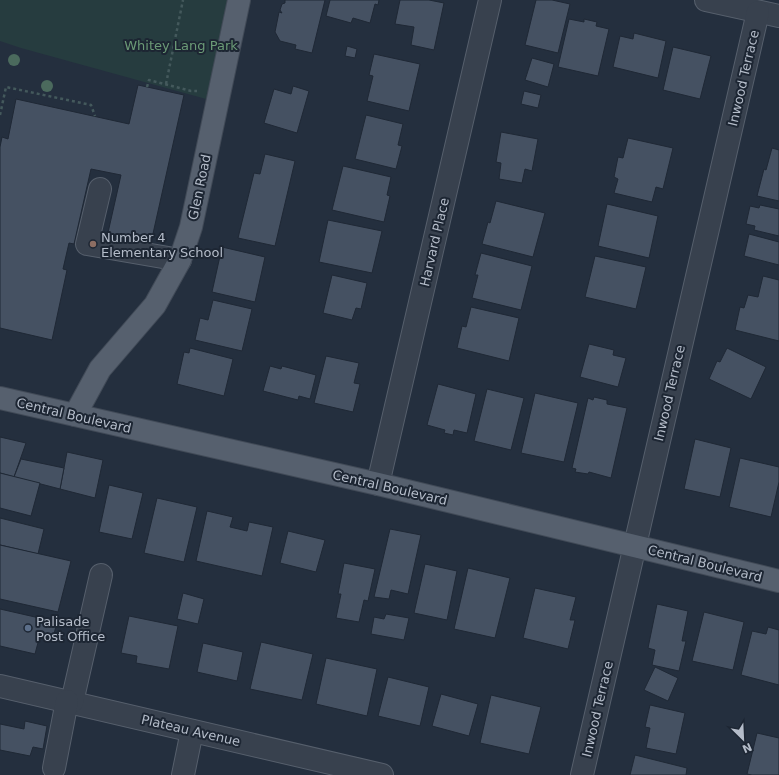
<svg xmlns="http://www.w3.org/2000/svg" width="779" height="775" font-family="'DejaVu Sans',sans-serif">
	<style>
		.green { fill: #263c3f }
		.building { fill: #455162; stroke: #1f2835 }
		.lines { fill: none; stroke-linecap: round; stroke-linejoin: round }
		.minor-casing { stroke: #565f6c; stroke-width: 24 }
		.major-casing { stroke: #414a57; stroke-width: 24 }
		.path { stroke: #44595c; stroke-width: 2.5; stroke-dasharray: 3 3; stroke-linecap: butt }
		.minor { stroke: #38414e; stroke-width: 22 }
		.major { stroke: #56606e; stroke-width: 22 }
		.tree { fill: #4b6a5d }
		.education-dot { fill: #8d6e63; stroke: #1d2633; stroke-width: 1.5 }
		.service-dot { fill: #5c6f8a; stroke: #1d2633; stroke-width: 1.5 }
		.labels { text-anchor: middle; stroke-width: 4; stroke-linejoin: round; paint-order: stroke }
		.park-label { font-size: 13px; fill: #6b9a76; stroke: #1d2633 }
		.street-label { font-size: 13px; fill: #b4bcc9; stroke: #1d2633 }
		.poi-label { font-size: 13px; fill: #b4bcc9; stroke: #1d2633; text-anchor: start }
	</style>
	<rect width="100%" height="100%" fill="#242f3e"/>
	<path class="green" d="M0,0H239L217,102L21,48L0,41Z"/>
	<g class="building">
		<path d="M285,0H325L312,53L295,49L296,45L280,41L275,32L279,12L282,13L280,10L282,4L285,3Z"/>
		<path d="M330,0H379L378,5L375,4L370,23L353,18L351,23L326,16Z"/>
		<path d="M400,0H429L444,3L434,50L411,45L414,27L395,24Z"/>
		<path d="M536,0H552L570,4L558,53L525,45Z"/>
		<path d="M569,19L584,22V19L597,22L596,26L609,29L598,76L558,67Z"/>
		<path d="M634,33L666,41L658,78L613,67L620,36L633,39Z"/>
		<path d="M347,46L357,49L355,58L345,56Z"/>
		<path d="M673,47L711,56L700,99L663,90Z"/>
		<path d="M374,54L420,64L409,111L367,101L373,76L369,75Z"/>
		<path d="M532,58L554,64L548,87L525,80Z"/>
		<path d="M138,85L184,95L150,247L107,237L121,175L91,169L74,244L69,243L63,269L67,270L52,340L0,328V147L2,137L8,139L16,99L129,124Z"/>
		<path d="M293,86L309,91L297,133L264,123L274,89L291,94Z"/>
		<path d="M524,91L541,95L538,108L521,104Z"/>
		<path d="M366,115L403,124L398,145L402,146L396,169L355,159Z"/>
		<path d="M501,132L538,139L532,171L525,169L522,183L499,179L501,163L496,162Z"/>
		<path d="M628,138L673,148L663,189L656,187L652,202L614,193L618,179L614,177L618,157L623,158Z"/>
		<path d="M772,148L779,150V201L757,196L764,169L766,170Z"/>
		<path d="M265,154L295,161L275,246L238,238L254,173L260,174Z"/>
		<path d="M343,166L391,177L387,195L390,196L384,222L332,210Z"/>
		<path d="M496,201L545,213L533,257L482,244L488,222L490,223Z"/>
		<path d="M607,204L658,216L649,258L598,246Z"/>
		<path d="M760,205L779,209V236L754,230L755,226L746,224L750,206L759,208Z"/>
		<path d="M328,220L382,231L372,273L319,262Z"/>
		<path d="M749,234L779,242V265L744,256Z"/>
		<path d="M222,247L265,257L255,302L212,292Z"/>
		<path d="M481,253L532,266L521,310L472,298L478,275H475Z"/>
		<path d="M595,256L646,267L636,309L585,297Z"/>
		<path d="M332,275L367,283L361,309L356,308L352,320L323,313Z"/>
		<path d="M763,276L779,280V341L735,330L740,307L744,308L748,295L758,297Z"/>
		<path d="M213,300L252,309L242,351L195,340L200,318L208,320Z"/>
		<path d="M471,307L519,318L509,361L457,348L462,326L466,327Z"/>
		<path d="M589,344L614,350L613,355L626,358L618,387L580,377Z"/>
		<path d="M190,348L233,359L224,396L177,384L184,352L189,353Z"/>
		<path d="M727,348L766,367L751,399L709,379L717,361L720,362Z"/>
		<path d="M326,356L359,363L354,383L360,384L353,412L314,403Z"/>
		<path d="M270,366L281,369L282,366L316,375L310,399L299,396L298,400L263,391Z"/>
		<path d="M438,384L476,394L467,433L454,430L453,435L444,433L445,430L427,425Z"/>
		<path d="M487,389L524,398L511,450L474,441Z"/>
		<path d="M535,393L578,403L564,462L521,453Z"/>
		<path d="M594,397L607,400V404L627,408L611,478L589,472L588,474L575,472L576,469L572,468L588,398L593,400Z"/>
		<path d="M0,437L26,443L14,477L0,473Z"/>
		<path d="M695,439L731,448L720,497L684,489Z"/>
		<path d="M67,452L103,460L95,498L60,489Z"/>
		<path d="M740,458L779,467V482L771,517L729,507Z"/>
		<path d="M21,459L64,468L60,489L14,477Z"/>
		<path d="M0,473L40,483L31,516L0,508Z"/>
		<path d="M109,485L143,493L132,539L99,532Z"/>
		<path d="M157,498L197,507L184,562L144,553Z"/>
		<path d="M207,511L233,517L230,527L247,531L249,522L273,527L262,576L196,561Z"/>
		<path d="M0,518L44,529L38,554L0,545Z"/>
		<path d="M390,529L421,535L408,594L391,590L389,599L374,597Z"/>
		<path d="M288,531L325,540L316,572L280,563Z"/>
		<path d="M0,545L71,561L58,612L0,599Z"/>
		<path d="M344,563L375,569L368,601L364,600L359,622L336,618L341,594H338Z"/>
		<path d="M425,564L457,571L447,620L414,613Z"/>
		<path d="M468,568L510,578L495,638L454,629Z"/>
		<path d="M535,588L576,597L570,620H575L568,649L523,638Z"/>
		<path d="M183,593L204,599L198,624L177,619Z"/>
		<path d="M657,604L688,611L682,641H686L679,671L652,665L655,650L648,648Z"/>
		<path d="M0,609L57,622L53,638L40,635L35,654L0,646Z"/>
		<path d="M704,612L744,622L733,670L692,661Z"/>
		<path d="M386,614L409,618L404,640L371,634L374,617L384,619Z"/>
		<path d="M129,616L178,626L169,669L136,663L137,656L121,653Z"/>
		<path d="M768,627L779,630V685L741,675L752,631L766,634Z"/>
		<path d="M261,642L313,654L302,700L250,689Z"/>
		<path d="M203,643L243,652L237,681L197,672Z"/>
		<path d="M326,658L377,669L367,716L316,704Z"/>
		<path d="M655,667L678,678L668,701L644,690Z"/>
		<path d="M388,677L429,687L420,726L378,716Z"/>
		<path d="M441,694L478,704L469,736L432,726Z"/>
		<path d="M491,695L541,707L529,754L480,743Z"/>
		<path d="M650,705L685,713L676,754L646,748L650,728L645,727Z"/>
		<path d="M25,721L47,726L43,749L33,747L30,756L0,750V724L24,729Z"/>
		<path d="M757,733L779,738V775H752L747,774Z"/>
		<path d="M635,755L687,768L686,775H630Z"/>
	</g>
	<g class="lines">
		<defs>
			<g id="minor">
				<path d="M706,0L779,16"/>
				<path d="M100,189L87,244L180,260"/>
				<path d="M378,484L490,0"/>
				<path d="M0,686L382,775"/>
				<path d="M72,702L101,575"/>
				<path d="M54,768L67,701"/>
				<path d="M183,775L192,731"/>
				<path d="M582,775L758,12"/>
			</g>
			<g id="major">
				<path d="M0,398L378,484L779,581"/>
				<path d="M75,415L100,369L155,305L180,260L191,227L239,0"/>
			</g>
		</defs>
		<use href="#minor" class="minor-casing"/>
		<use href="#major" class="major-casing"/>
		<g class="path">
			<path d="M166,84L183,0"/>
			<path d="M147,87L149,80L191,91H197"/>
			<path d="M0,115L6,87L91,105L95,116"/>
		</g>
		<use href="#minor" class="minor"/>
		<use href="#major" class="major"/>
	</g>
	<g class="tree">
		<circle cx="14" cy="60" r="6"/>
		<circle cx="47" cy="86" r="6"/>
	</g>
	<circle class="education-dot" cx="93" cy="244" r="4"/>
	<circle class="service-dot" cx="28" cy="628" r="4"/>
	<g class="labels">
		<g class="park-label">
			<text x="181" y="50">Whitey Lang Park</text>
		</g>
		<g class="street-label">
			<text transform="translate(743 78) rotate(-77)" y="5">Inwood Terrace</text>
			<text transform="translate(199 187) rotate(-78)" y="5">Glen Road</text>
			<text transform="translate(434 242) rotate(-77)" y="5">Harvard Place</text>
			<text transform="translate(669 393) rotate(-77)" y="5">Inwood Terrace</text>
			<text transform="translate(74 415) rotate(13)" y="5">Central Boulevard</text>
			<text transform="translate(390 487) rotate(13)" y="5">Central Boulevard</text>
			<text transform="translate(705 563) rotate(14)" y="5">Central Boulevard</text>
			<text transform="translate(597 709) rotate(-77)" y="5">Inwood Terrace</text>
			<text transform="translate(191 730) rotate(13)" y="5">Plateau Avenue</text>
		</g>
		<g class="poi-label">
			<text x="101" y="242">Number 4<tspan x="101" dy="15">Elementary School</tspan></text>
			<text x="36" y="626">Palisade<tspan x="36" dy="15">Post Office</tspan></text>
		</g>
	</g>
	<g transform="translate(743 739) rotate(156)" stroke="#1d2633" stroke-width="3" paint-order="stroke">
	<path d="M0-3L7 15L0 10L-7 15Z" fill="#b4bcc9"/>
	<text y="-6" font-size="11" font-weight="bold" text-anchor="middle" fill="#b4bcc9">N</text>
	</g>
</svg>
